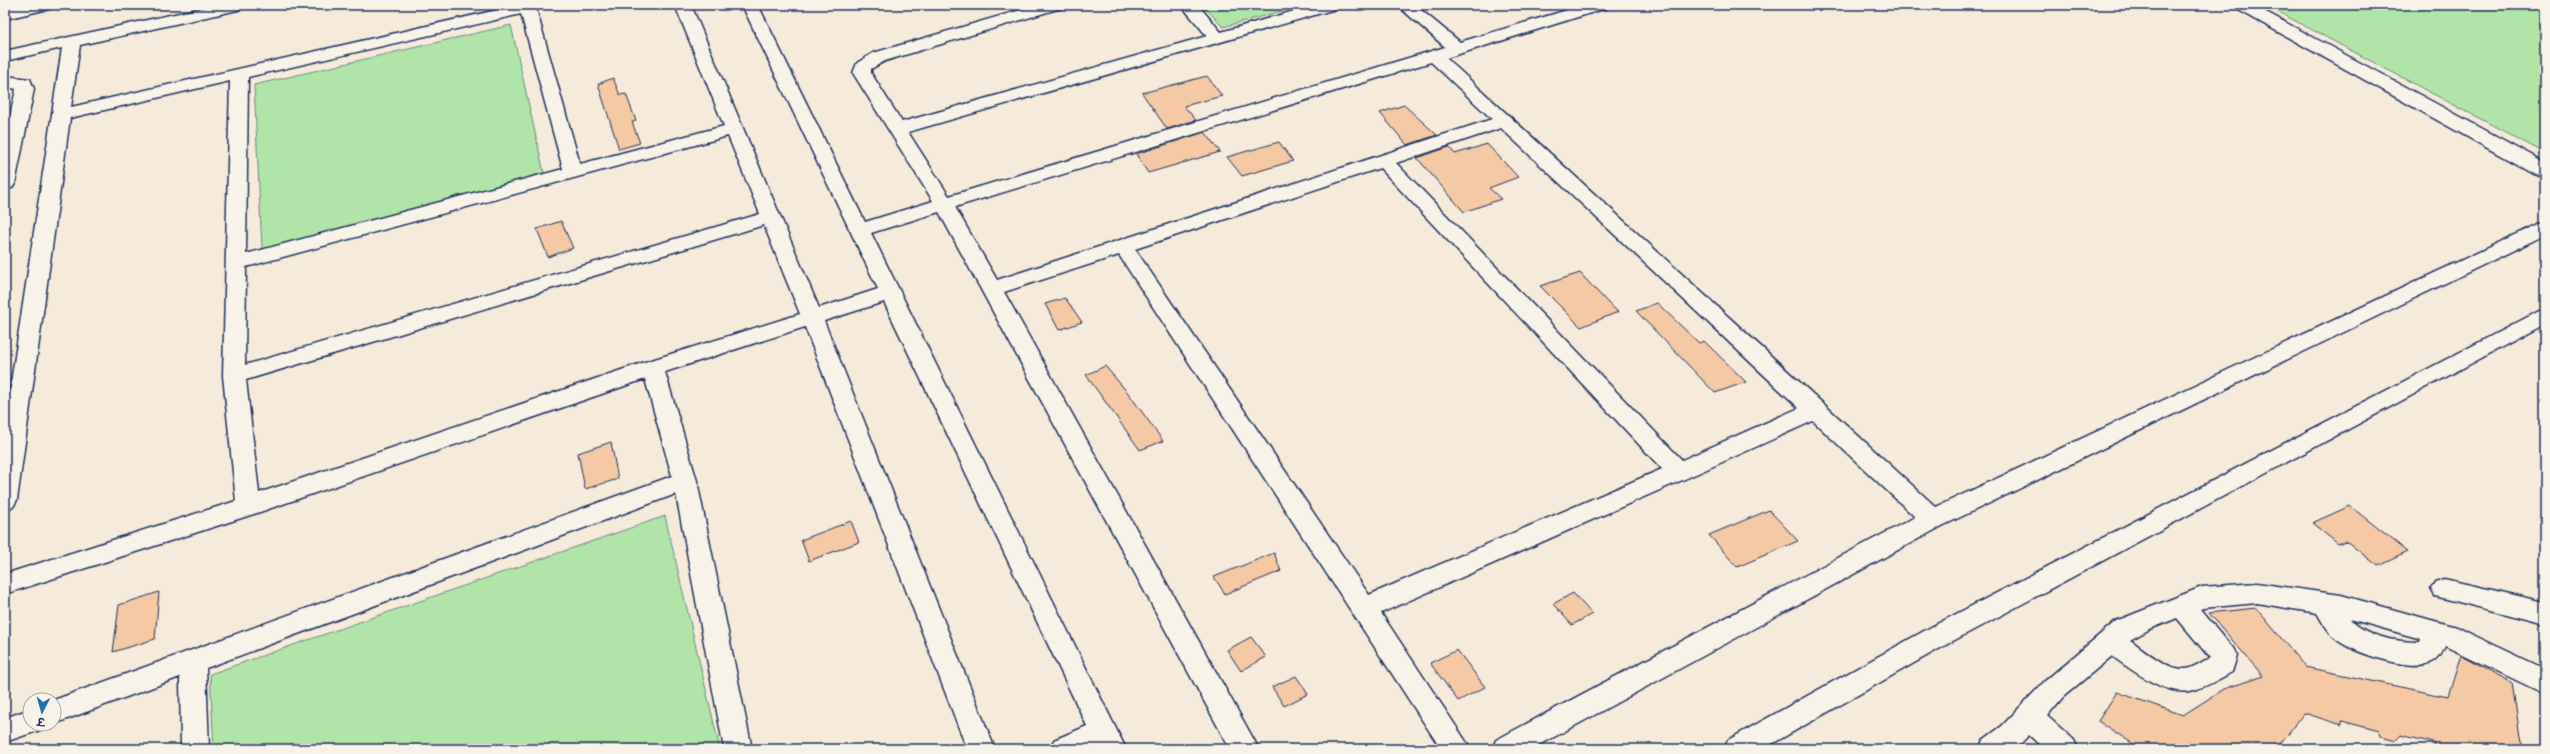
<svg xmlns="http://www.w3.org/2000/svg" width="2550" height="754" viewBox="0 0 2550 754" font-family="'Balsamiq Sans','Playpen Sans Deva',sans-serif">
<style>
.green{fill:#b0e5a7;stroke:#668a82}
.building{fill:#f4c9a3;stroke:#1b2f5e}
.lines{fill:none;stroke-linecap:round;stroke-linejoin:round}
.minor-casing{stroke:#1b2f5e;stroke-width:3}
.minor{fill:#f7f3e8;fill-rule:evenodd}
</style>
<rect width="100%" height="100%" fill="#f6ebda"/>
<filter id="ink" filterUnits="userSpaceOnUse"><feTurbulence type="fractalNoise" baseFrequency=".025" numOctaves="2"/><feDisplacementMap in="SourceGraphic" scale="8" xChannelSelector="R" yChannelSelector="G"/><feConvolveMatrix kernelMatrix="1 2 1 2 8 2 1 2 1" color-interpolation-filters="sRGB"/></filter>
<g filter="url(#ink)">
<!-- green -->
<g class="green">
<polygon points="1203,5 1304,5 1223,27"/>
<polygon points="2265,5 2545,5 2545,153 2541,151"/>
<polygon points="511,25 544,173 262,249 254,85"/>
<polygon points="665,516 720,749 214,749 210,674"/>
</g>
<!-- building -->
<g class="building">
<polygon points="1207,76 1222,96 1184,106 1196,120 1167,129 1142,93"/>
<polygon points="613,78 620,95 626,94 636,121 632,122 640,143 619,149 598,84"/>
<polygon points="1404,105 1437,135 1407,145 1380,113"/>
<polygon points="1205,132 1220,152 1148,173 1136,154"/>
<polygon points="1279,142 1293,161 1242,176 1227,157"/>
<polygon points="1487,144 1518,177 1489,188 1501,199 1464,212 1417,158 1449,147 1455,154"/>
<polygon points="561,221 573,248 548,257 537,229"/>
<polygon points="1580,273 1607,302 1618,312 1581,327 1540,286"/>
<polygon points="1065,298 1082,322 1059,330 1045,304"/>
<polygon points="1657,303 1699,343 1704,341 1746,382 1715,393 1636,311"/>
<polygon points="1105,366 1129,394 1163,441 1140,450 1086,375"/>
<polygon points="611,442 618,479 585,489 578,453"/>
<polygon points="2350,506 2408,552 2378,566 2346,541 2338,544 2312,523"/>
<polygon points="1769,510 1798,541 1737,567 1709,535"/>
<polygon points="851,521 859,542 809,561 801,540"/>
<polygon points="1274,553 1281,571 1225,594 1214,577"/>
<polygon points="159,592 155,639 113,652 119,605"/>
<polygon points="1573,593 1592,614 1572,625 1553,604"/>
<polygon points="2256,608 2305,667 2448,697 2461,655 2476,663 2512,683 2522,749 2436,749 2434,743 2401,735 2396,740 2381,736 2379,731 2342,721 2342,725 2304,713 2276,749 2141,749 2098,721 2117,692 2183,715 2224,689 2263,676 2209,613"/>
<polygon points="1251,637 1266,657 1241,671 1227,650"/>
<polygon points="1457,650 1485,687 1458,701 1430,663"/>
<polygon points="1296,676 1308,694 1284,706 1272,687"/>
</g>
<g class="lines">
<!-- minor casing -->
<g class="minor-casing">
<g id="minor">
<polygon points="24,5 55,5 53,8 5,19 5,9"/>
<path d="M216 5H246L238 10 80 45 71 107 519 5H535L580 164 724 126 675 5H691L819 308 878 289 742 5H758L865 222 933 201 853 73 857 63 873 53 1038 5H1063L1061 8 885 61 871 69V73L902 122 1207 36 1181 5H1198L1221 32 1315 5H1341L1339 8 908 132 949 196 1445 47 1397 5H1415L1460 42 1584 5H1609L1607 8 1446 58 1936 507 2545 221V235L1942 526 1532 749H1492L1496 740 1915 517 1813 421 1687 478 1381 613 1471 749H1441L1119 255 1004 292 1259 749H1230L939 212 871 233 1126 749H1050L1054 740 1087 726 884 302 824 321 995 749H967L805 327 665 372 697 481 752 749H724L676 494 206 668 209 749H181L180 677 54 724V700L672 476 645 379 257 513 5 594V574L236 501 223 376 230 81 70 118 17 500 13 507 5 509V422L62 48 5 61V51ZM521 14 563 169 246 254 248 77ZM1431 62 1492 119 997 280 955 207ZM1501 128 1799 408 1682 460 1396 163ZM728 136 760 214 245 365 246 267ZM1380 168 1662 469 1369 595 1135 249ZM764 225 800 314 645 362 259 493 246 380Z"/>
<polygon points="2233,5 2253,5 2533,156 2545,165 2545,180 2235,8"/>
<polygon points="5,76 30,79 34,89 15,184 12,188 5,190 5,140 16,89 5,86"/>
<polygon points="2545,308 2545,324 1951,642 1763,749 1724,749 1728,740 1933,626"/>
<polygon points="2444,579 2545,602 2545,624 2435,596 2431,589 2435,582"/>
<path d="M2257 583 2341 595 2456 627 2545 669V694L2445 646C2443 651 2440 658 2435 661 2415 673 2358 654 2340 642 2329 635 2323 623 2317 613L2257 603 2203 608 2200 609 2233 648 2237 656 2232 672C2219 679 2205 688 2190 691 2166 696 2130 669 2112 656L2063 697 2047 716 2074 740 2078 749H2044L2029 735 2015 749H1979L1983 740 2002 726 2045 681 2116 621 2202 587ZM2177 618 2210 658C2203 661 2196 666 2190 668 2170 674 2145 650 2130 640L2150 629ZM2350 619 2421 639 2420 642C2397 642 2366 637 2350 619Z"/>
<polygon points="30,709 30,724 42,724 40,730 5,742 5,718"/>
</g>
</g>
<!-- minor -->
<use href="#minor" class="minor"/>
</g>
</g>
<!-- margin -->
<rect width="2550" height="754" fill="none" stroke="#f7f3e8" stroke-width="20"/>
<rect x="10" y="10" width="2530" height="734" fill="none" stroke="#1b2f5e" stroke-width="1.5" filter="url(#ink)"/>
<!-- north arrow -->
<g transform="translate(42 712) rotate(186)"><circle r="19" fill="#f7f3e8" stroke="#9fa5b1"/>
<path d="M0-3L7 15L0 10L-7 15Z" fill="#1f6fb2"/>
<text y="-6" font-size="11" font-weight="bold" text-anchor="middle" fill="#1b2f5e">उ</text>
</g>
</svg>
